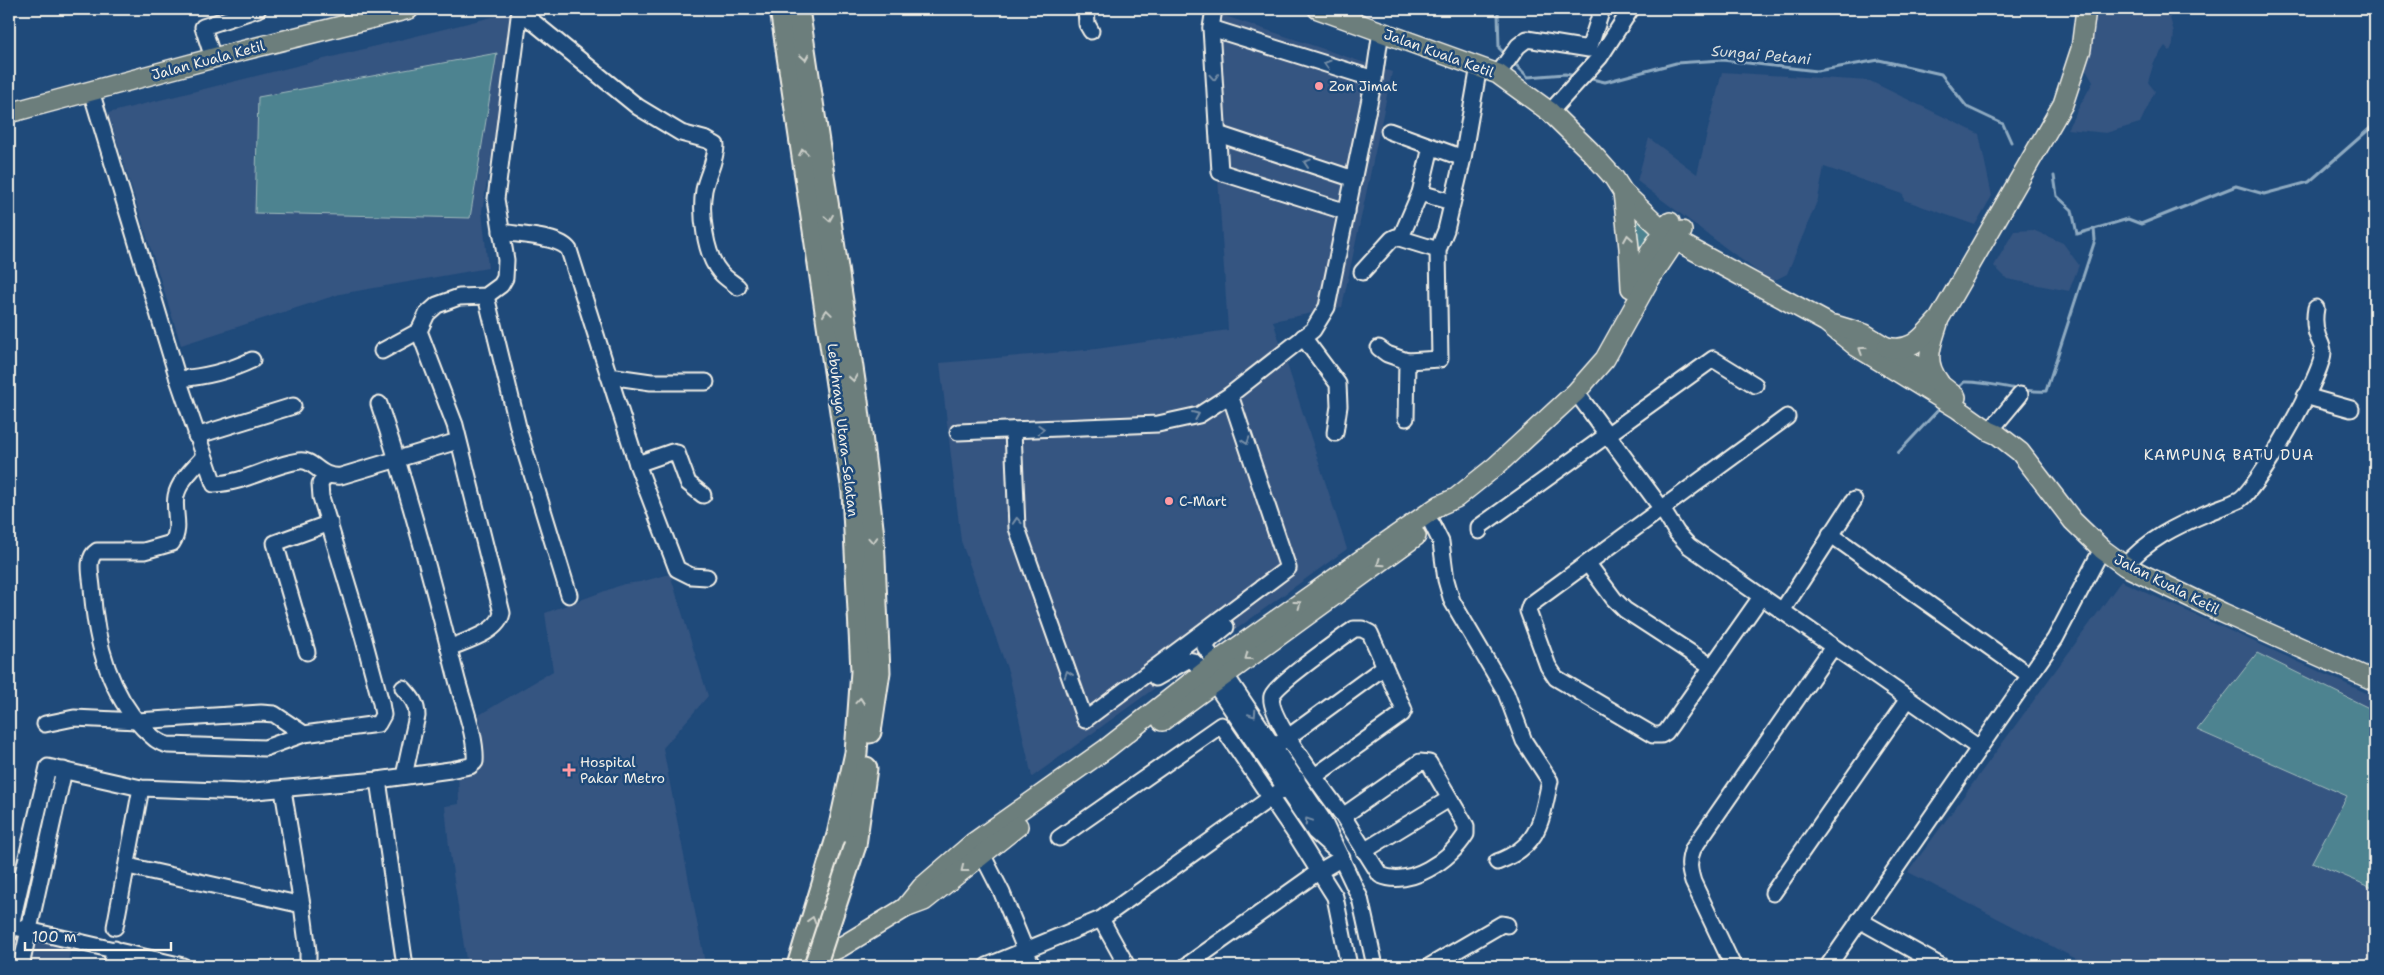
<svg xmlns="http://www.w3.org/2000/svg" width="2384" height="975" viewBox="0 0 2384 975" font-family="'Shantell Sans',sans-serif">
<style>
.built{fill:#345481}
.green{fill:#4e8390;stroke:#a1babc}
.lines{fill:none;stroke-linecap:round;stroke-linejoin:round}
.stream{stroke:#8eaac1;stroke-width:3}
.minor-casing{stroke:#f4f1e8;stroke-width:19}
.major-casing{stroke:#f4f1e8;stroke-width:22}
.highway-casing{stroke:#f4f1e8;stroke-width:25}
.minor{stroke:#1f4a7a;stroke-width:15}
.major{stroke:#6c7e7c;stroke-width:19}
.highway{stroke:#6c7e7c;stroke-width:21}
.highway-bridge-casing{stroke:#f4f1e8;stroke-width:25;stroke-linecap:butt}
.highway-bridge{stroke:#6c7e7c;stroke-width:21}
.oneway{stroke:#cbcec8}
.oneway2{stroke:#748da6}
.poi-dot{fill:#ff9aa2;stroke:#1f4a7a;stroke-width:2}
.labels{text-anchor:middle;stroke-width:5;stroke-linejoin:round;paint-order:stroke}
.street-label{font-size:14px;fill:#f4f1e8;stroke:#1f4a7a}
.poi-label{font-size:14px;fill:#f4f1e8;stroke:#1f4a7a;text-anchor:start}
.water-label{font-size:15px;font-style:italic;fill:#dadfde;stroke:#1f4a7a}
.neighbourhood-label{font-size:15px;letter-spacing:1px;fill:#f4f1e8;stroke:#1f4a7a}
</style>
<rect width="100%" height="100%" fill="#1f4a7a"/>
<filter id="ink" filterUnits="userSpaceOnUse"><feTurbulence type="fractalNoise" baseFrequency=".02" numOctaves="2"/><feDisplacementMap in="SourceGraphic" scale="10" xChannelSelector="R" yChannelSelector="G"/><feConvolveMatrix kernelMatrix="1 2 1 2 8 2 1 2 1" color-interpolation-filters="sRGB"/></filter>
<g filter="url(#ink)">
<!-- built -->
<g class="built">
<polygon points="2095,9 2173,9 2170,18 2174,32 2173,44 2170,51 2165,46 2154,62 2148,82 2155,91 2140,123 2106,133 2067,129 2093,82 2081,62 2095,32"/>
<polygon points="1207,10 1392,72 1342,307 1273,321 1347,549 1032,777 1009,674 961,541 940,363 1096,349 1228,330"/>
<polygon points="516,11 482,211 488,268 340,294 181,345 108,113"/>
<polygon points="1722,72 1870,81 1979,134 1992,196 1975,225 1904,200 1903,194 1824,167 1818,199 1787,274 1771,282 1637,181 1649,138 1697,174"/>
<polygon points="2033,230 2063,243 2079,265 2069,291 2007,279 1994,266 2014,231"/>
<polygon points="670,574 708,696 663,748 705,963 699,966 467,966 449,847 445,806 459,804 458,771 478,770 484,762 479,715 553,671 545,613 624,584 640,582"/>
<polygon points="2121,581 2375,697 2375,966 2090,966 1908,872"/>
<polygon points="15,919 74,933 67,966 9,966 9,942"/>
</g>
<!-- green -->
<g class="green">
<polygon points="497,53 470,218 255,213 258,97"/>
<polygon points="1628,206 1654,231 1640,254 1634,248"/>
<polygon points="2257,653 2375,711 2375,889 2312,862 2347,796 2197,730"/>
</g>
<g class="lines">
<!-- stream -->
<g class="stream">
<polyline points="1501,9 1498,13 1499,48 1505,54"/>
<polyline points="1512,61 1528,77 1565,74 1576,76"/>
<polyline points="1587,78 1605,82 1676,63 1722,60 1817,71 1879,60 1941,74 1967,107 2003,124 2011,142"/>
<polyline points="2054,176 2057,196 2072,210 2077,234 2128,219 2141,224 2236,186 2264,194 2309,182 2375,124"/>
<path d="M1956 390 1964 382C1992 381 2019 393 2046 391L2095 240 2094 229"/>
<polyline points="1898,453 1942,406"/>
</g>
<!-- minor casing -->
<g class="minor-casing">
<g id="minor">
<polyline points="1086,9 1087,24 1091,31"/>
<polyline points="1214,9 1211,28 1220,172 1347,212"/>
<path d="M521 12 638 107 681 133 707 140 716 145C716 161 707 175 704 190 700 213 705 255 720 272 725 278 732 282 738 287"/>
<polyline points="1211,28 1374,79"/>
<polyline points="213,58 203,27 258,9"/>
<polyline points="1498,74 1518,46 1527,39 1589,49 1602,9"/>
<path d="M91 91 178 379 214 484C246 483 270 465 299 461 315 459 318 478 341 476L458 441"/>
<polyline points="1550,112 1600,57 1631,9"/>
<polyline points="1389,131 1463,158"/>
<polyline points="1218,134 1354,179"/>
<polyline points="1420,193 1431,147"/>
<path d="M501 232C518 235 560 236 569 250L637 464 677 569 691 576 707 577"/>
<polyline points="1401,237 1420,193 1452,202"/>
<polyline points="1362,272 1392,239 1396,237 1438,250"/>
<polyline points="486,296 520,435 569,595"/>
<polyline points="1303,337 1338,384 1339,406 1335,433"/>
<polyline points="1379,348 1387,354 1407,361 1406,418"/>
<polyline points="382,351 419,331"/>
<polyline points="1407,361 1440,359 1438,250 1446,230 1463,158 1479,66"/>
<polyline points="609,376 651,382 706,382"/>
<path d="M178 379C205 377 227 372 252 360"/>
<polyline points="1576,392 1662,509 1677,533 1689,546 1979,748"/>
<polyline points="2305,396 2351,409"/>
<polyline points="1995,425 2020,395"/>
<polyline points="1013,430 1017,528 1085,720 1288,568 1230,395"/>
<polyline points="958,432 1158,424 1199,415 1230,395 1313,330 1327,307 1374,79 1381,31"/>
<polyline points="196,436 293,406"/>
<path d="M203 457C194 468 179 481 176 496 173 512 182 528 172 543L144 551H97C86 558 91 575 92 587 95 637 107 690 143 728 151 735 157 743 168 745L265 748 304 734 378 724 383 715 381 703 363 636 321 497 320 484 326 475"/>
<polyline points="637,464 672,452 677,453 688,483 703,495"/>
<path d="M1432 524 1441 542 1446 580 1452 601 1506 693 1524 741 1550 781C1541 821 1540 846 1497 862"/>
<polyline points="1479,531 1479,527 1713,359 1755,385"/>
<polyline points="1830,534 2029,675"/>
<polyline points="1588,564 1614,599 1625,610 1711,666"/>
<path d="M2125 566C2147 540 2176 526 2207 513 2218 508 2229 505 2239 500 2258 489 2323 374 2323 352 2323 347 2320 342 2318 337 2314 327 2314 319 2316 308"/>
<polyline points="1761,597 1666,732 1661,735 1653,735 1556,678 1548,666 1528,611 1530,605 1787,417"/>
<polyline points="1782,611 1854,500"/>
<path d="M449 648C465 641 498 633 502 613L455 425 419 331 427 314 437 305 459 297 486 296 501 285 505 278 506 260 496 199 520 9"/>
<polyline points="307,652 275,543 330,523"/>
<polyline points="1216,663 1205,647 1210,640 1226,627"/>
<polyline points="1225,674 1323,820 1360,898 1375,966"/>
<polyline points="1156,678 1188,660 1193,661 1204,672"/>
<polyline points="1214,683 1315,832 1333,848"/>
<path d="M403 688C411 697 417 703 417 716L404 776"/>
<polyline points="45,724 74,718 137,721 261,713 274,714 304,734"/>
<polyline points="1280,743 1384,667"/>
<path d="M1315 776 1402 714 1404 710 1370 633 1362 629H1354C1339 640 1276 684 1272 696 1266 716 1329 796 1343 816L1420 762 1429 763 1466 826V834C1450 860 1410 888 1380 875L1343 816"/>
<polyline points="378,780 405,966"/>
<polyline points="283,790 302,905 308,951 308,966"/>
<polyline points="1059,838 1221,725 1296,835 1335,897 1349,966"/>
<polyline points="1364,851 1449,799"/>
<polyline points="982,854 1002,893 1032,966"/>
<polyline points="128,866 302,905"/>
<polyline points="1773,893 1908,699"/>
<polyline points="1101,919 1127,966"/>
<polyline points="1859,920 1941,966"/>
<polyline points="115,927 141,788"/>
<polyline points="19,928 183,966"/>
<path d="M9 934 48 767 141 788 244 792 378 780 450 770 470 766 475 762C477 737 462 701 456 676 433 585 409 493 379 404"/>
<polyline points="21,966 64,770"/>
<polyline points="111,966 115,949"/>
<polyline points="987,966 1101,919 1297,779"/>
<polyline points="1186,966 1318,872 1342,858"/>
<polyline points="1430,966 1502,924 1507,925"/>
<path d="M1733 966 1693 882C1689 869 1688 861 1693 849L1833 647"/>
<polyline points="1828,966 2055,639 2102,549"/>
</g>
</g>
<!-- major casing -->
<g class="major-casing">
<g id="major">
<polyline points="1318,9 1498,74 1550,112 1590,151 1614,178 1623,192 1664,231 1686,246 1826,322 1857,347 1958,409 1989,431 1998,435 2020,452 2073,521 2102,549 2125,566 2223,613 2375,681"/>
<polyline points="9,113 221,56 409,9"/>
<polyline points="1623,192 1629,248 1631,288"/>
<polyline points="1636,285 1650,252 1670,222"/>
<path d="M1938 323C1931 346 1923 361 1939 382"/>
<polyline points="1835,325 1865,334 1917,366 1956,397"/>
<path d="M1887 347C1913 353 1923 336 1939 319L2063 104 2081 49 2086 9"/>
<polyline points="1162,721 1416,536"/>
<polyline points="905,908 922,887 973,843 1106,749 1222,658 1385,543 1440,505 1456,498 1496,466 1576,392 1605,359 1648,282 1682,231"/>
<polyline points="808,963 841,947 905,908 924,901 1018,826"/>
</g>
</g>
<!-- highway casing -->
<g class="highway-casing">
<g id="highway">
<polyline points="781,9 853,492 862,671 856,753 838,835 798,966"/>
<polyline points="798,9 857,401 873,536 879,672 870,732"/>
<polyline points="855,845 866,768"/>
</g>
</g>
<!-- minor -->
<use href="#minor" class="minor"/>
<!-- major -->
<use href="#major" class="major"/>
<!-- highway -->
<use href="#highway" class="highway"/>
<!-- highway-bridge casing -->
<g class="highway-bridge-casing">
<polyline id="highway-bridge" points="815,966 855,845"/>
</g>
<!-- highway-bridge -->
<use href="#highway-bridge" class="highway-bridge"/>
</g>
<!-- one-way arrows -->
<defs><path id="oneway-chevron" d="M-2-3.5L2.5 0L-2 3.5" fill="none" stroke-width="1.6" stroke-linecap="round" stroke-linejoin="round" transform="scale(1.25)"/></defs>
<g class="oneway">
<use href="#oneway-chevron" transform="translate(805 57) rotate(81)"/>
<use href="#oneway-chevron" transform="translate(803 152) rotate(-99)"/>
<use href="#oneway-chevron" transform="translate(829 218) rotate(81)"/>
<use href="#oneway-chevron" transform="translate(1628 238) rotate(-99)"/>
<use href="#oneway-chevron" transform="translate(827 313) rotate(-98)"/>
<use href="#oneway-chevron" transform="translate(1862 350) rotate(-147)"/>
<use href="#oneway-chevron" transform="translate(853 378) rotate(81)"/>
<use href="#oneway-chevron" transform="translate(873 540) rotate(86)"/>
<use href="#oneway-chevron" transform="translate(1380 563) rotate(145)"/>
<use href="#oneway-chevron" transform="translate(1298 604) rotate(-36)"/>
<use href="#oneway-chevron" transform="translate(1248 657) rotate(144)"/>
<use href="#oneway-chevron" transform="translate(860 701) rotate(-85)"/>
<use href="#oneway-chevron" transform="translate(964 869) rotate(142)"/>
<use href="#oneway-chevron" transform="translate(812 920) rotate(-73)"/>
</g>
<g class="oneway2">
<use href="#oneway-chevron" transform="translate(1327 64) rotate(-163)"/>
<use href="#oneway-chevron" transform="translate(1214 77) rotate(86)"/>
<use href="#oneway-chevron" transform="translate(1307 163) rotate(-162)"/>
<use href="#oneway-chevron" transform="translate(1196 415) rotate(-23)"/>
<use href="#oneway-chevron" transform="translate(1041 429) rotate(-2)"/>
<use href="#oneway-chevron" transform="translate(1246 441) rotate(71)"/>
<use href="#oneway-chevron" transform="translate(1017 521) rotate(-94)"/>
<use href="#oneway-chevron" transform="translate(1068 674) rotate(-109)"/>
<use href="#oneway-chevron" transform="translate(1253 714) rotate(57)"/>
<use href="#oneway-chevron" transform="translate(1308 821) rotate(-124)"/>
</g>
</g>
<!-- markers -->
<g class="poi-dot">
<circle cx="1319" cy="86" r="5"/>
<circle cx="1169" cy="501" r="5"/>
<path d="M566.5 762.5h5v5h5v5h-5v5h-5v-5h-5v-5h5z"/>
</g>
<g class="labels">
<!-- street labels -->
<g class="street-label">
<text transform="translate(1439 53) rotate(20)" y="5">Jalan Kuala Ketil</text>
<text transform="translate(208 60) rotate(-15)" y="5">Jalan Kuala Ketil</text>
<text transform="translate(843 430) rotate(83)" y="5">Lebuhraya Utara–Selatan</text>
<text transform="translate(2167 584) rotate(27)" y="5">Jalan Kuala Ketil</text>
</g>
<!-- poi labels -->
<g class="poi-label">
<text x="1329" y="91">Zon Jimat</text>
<text x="1179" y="506">C-Mart</text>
<text x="580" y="767">Hospital<tspan x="580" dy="16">Pakar Metro</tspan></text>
</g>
<!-- water labels -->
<g class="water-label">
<text transform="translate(1761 55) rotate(5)" y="5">Sungai Petani</text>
</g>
<!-- neighbourhood labels -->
<g class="neighbourhood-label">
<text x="2229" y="460">KAMPUNG BATU DUA</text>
</g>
</g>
<!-- margin -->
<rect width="2384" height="975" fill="none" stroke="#1f4a7a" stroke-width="30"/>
<rect x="15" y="15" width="2354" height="945" fill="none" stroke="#f4f1e8" stroke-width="2" filter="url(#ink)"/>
<!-- scale -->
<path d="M25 942v8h146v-8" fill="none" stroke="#f4f1e8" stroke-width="2.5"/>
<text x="32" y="942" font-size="15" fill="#f4f1e8" stroke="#1f4a7a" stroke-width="4" paint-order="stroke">100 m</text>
</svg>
